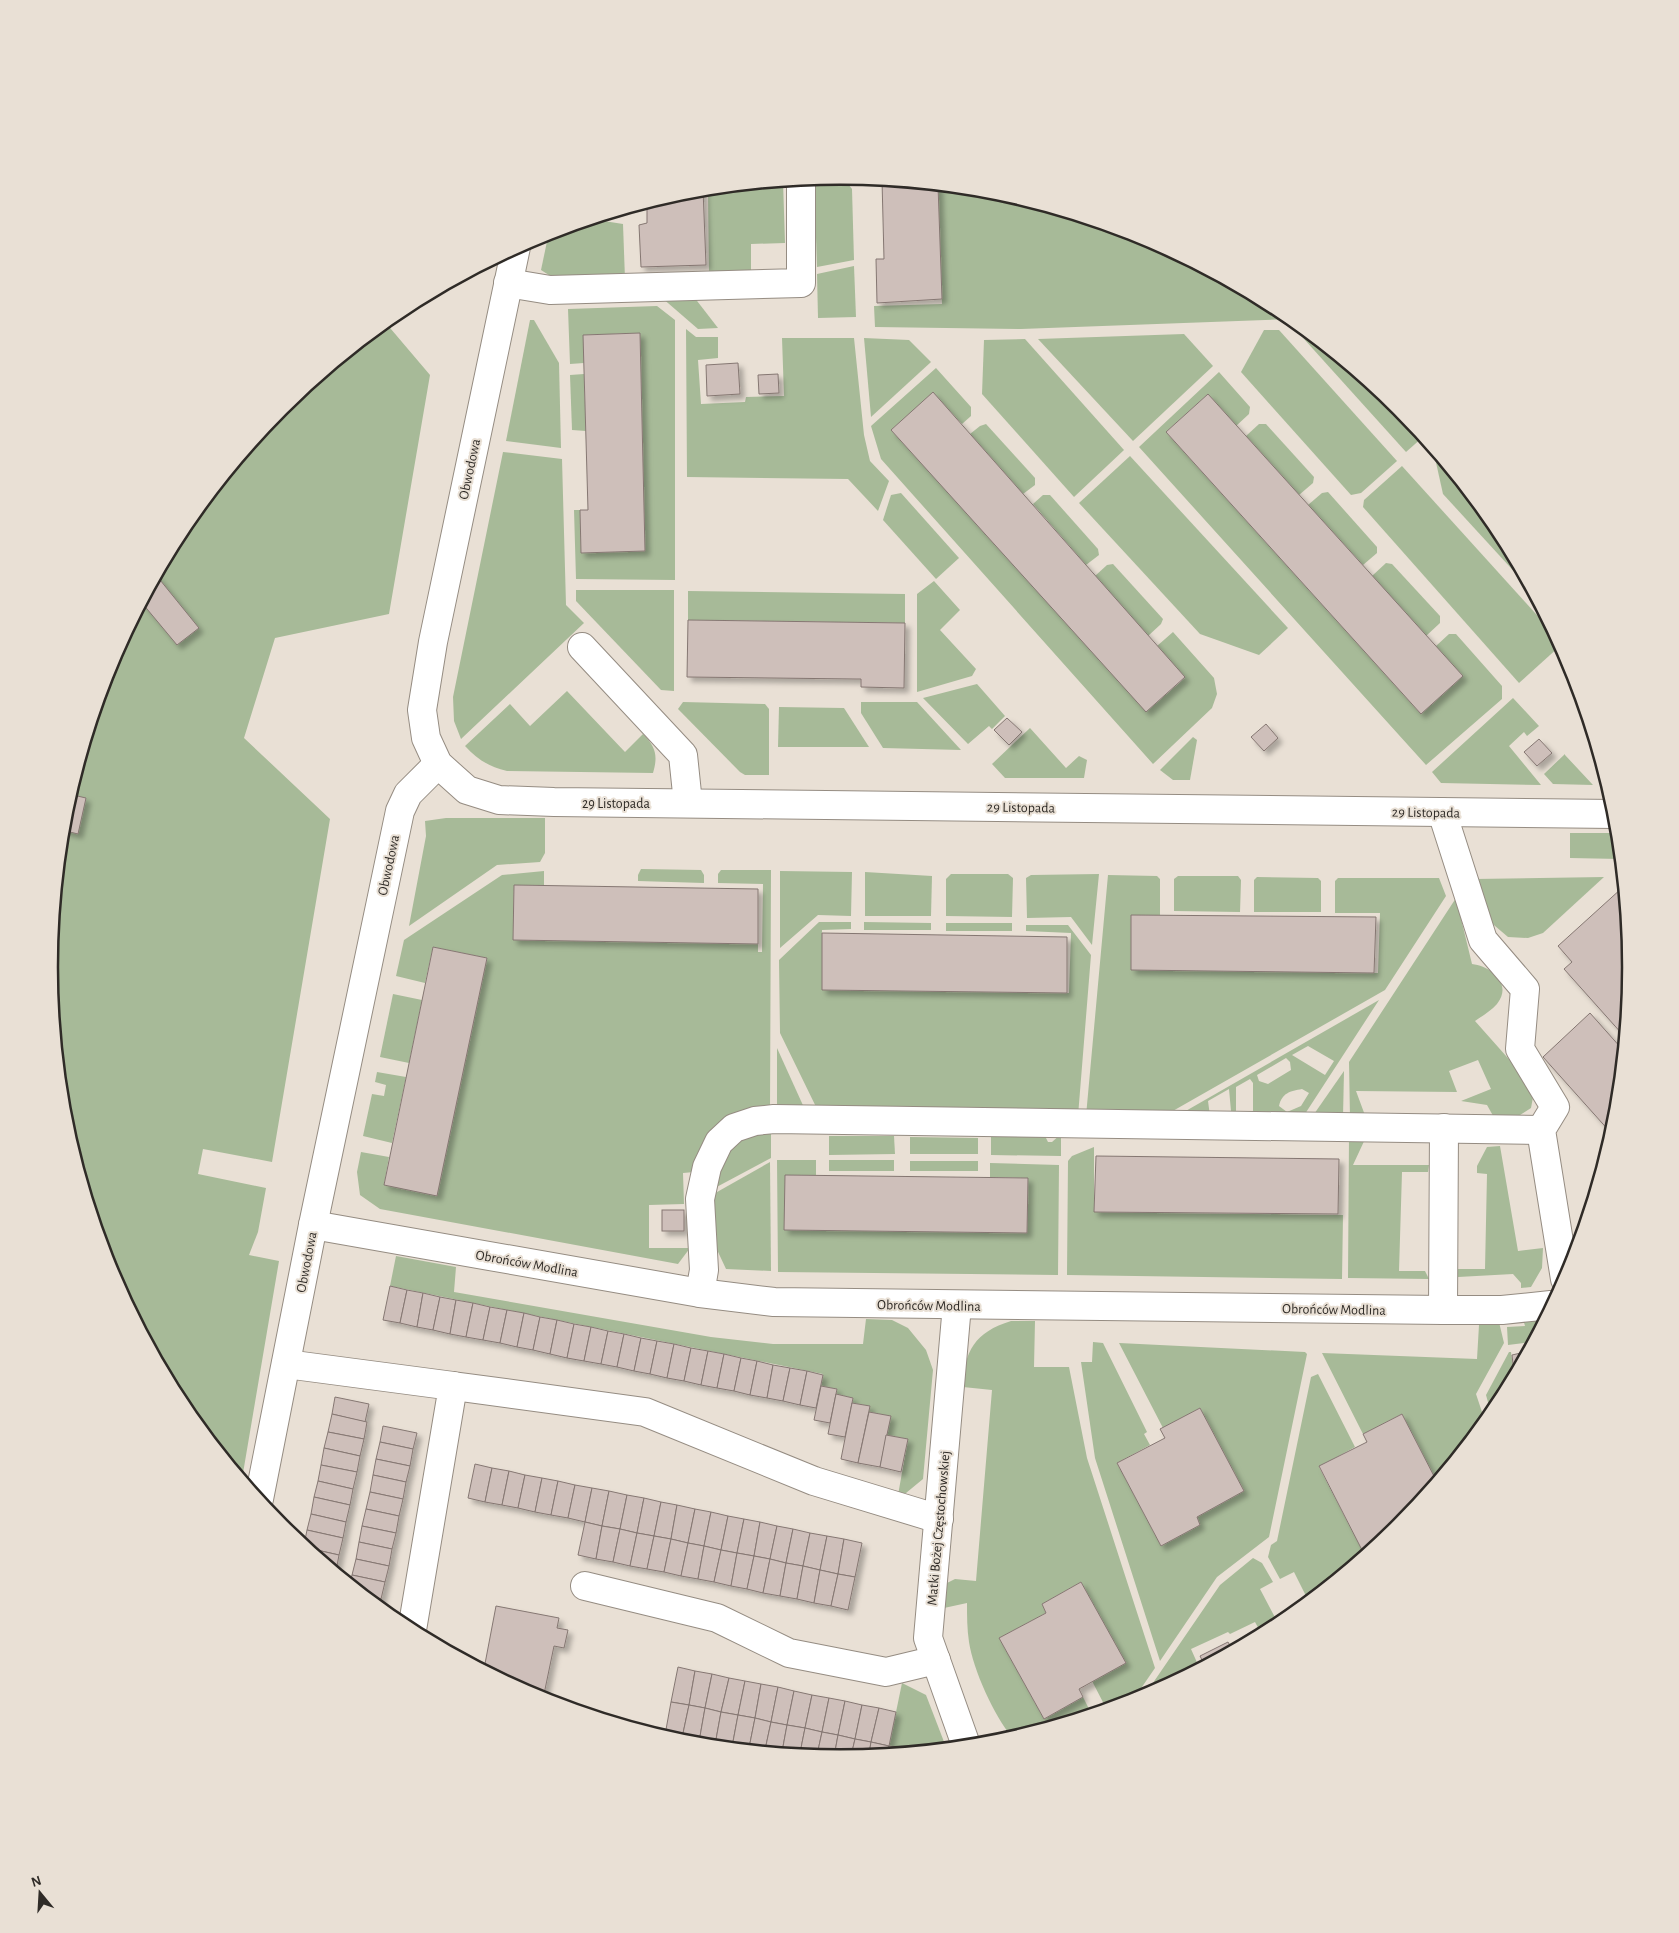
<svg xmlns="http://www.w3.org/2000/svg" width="1679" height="1933" viewBox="0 0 1679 1933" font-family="'Alegreya Sans',sans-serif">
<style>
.green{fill:#a7ba98;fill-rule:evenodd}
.building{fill:#cebfba;stroke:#857772;filter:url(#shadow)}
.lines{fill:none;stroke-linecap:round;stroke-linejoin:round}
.minor-casing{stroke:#958c82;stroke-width:30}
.minor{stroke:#fff;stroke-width:28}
.labels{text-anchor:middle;stroke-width:4;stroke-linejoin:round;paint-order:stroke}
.street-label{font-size:14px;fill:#2f2b27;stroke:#e9e0d5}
.rim{fill:none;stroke:#2f2b27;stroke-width:2.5}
</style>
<defs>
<filter id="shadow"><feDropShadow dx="4.5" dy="4.5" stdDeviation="2.5" flood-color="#0004"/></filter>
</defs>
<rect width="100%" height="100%" fill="#e9e0d5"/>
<!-- green -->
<g class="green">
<polygon points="842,176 852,189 854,260 817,267 814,178"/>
<polygon points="783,181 785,243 751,244 751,270 746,275 709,276 708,189"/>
<polygon points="938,185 994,191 1142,236 1279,309 1291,319 1021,329 875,327 874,306 942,304"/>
<polygon points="591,219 623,224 625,279 552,277 541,270 549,232"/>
<polygon points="854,266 856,317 818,318 817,274"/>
<polygon points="661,297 694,297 718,328 698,329"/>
<polygon points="657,306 675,320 675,580 576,579 574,510 580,510 581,553 645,551 640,333 584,335 584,363 570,364 568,309"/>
<polygon points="530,320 534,320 559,363 561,448 506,441"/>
<polygon points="385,322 430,375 389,614 275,638 244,738 330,819 272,1162 203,1149 198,1174 266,1188 258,1232 249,1255 279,1261 242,1479 182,1406 109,1269 64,1120 49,967 64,812 109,664 182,527 281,407"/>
<polygon points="686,329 696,337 718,337 718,358 698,360 701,404 745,402 746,397 784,396 782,338 854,338 864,435 870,461 889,481 878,511 848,479 687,477"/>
<polygon points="1295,329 1303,329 1399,408 1423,437 1406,452"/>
<polygon points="1264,330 1279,330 1397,461 1361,493 1351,495 1241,372"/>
<polygon points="1184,334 1213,366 1133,441 1038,339"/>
<polygon points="864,338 909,340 931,362 871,417"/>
<polygon points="1025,339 1124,450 1074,497 982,394 984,340"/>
<polygon points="936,368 971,407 971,416 962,424 933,393 891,430 1147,711 1185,678 1157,646 1173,632 1214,678 1217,694 1212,708 1153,764 881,459 871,426"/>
<polygon points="1219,372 1250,407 1249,414 1236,426 1208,394 1166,432 1421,714 1436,646 1449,634 1456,634 1502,686 1502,699 1426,765 1139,447"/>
<polygon points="584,374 586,431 572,430 570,375"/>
<polygon points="986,424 1035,478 1035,485 1023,494 970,434 980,426"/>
<polygon points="1259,424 1266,424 1314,477 1313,483 1299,495 1246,436"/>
<polygon points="1433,449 1497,527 1531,590 1443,494"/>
<polygon points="503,452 562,459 566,605 584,623 461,739 454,721 453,697"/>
<polygon points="1130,456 1288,628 1259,655 1200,634 1079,503"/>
<polygon points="1402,466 1554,634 1560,646 1519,683 1363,507 1364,500"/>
<polygon points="1328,492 1377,547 1377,553 1363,565 1308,505 1322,493"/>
<polygon points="901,493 959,558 936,579 883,520 891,495"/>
<polygon points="1043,495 1050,495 1098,549 1099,555 1086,565 1033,504"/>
<polygon points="1386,563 1392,564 1440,616 1440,623 1426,636 1372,576"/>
<polygon points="1113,564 1163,619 1161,624 1148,636 1095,576 1107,565"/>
<polygon points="934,581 960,610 940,630 976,669 972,676 917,692 917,594"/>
<polygon points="576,590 674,590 674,691 661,690 576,601"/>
<polygon points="688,591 905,594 905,623 688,620"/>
<polygon points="977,684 1005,716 992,729 989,726 968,744 923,698"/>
<path d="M567 691 625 752 643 734C656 747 658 756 653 773L507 771C489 767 477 759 465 746L510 704 530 726Z"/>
<polygon points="1513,698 1539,726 1527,736 1524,732 1509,746 1541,785 1441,783 1432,772"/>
<polygon points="683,702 765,704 769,709 769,775 745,775 740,772 678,709"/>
<polygon points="861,702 917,702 961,750 883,748 861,713"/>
<polygon points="779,707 844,708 869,747 778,747"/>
<polygon points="1030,728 1066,768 1079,756 1087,760 1084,778 1005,778 992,764"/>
<polygon points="1193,737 1197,740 1190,780 1173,780 1160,770"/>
<polygon points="1565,754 1565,755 1593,785 1553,784 1544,774"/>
<polygon points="446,818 545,818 545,853 540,862 497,865 409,926 426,836 425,821"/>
<polygon points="1570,833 1617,833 1620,859 1570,858"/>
<polygon points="641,869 701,870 704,875 704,883 638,881 638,875"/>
<polygon points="721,870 771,870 770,1110 738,1112 721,1124 694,1172 683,1173 684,1204 649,1205 649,1248 690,1248 678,1264 380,1209 360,1195 357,1172 361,1152 389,1157 384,1185 437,1195 487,958 433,947 425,983 396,976 404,940 502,875 544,871 544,885 514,885 513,940 758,944 758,952 762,952 763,884 718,883 718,874"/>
<polygon points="780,871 852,872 851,916 818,915 780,948"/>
<polygon points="865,872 932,876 931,916 865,916"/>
<polygon points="951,874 1008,874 1013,878 1012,917 946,916 946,879"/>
<polygon points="1099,874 1092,945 1071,917 1027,918 1026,878 1031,875"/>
<polygon points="1108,875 1157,876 1160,879 1160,915 1132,915 1131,970 1378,973 1380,913 1335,913 1335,881 1338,878 1439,878 1446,896 1385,990 1164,1116 1086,1116"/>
<polygon points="1178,876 1238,876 1241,880 1240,912 1174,911 1174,879"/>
<polygon points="1257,877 1318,878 1321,881 1321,912 1254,912 1254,880"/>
<polygon points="1604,877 1543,933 1528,938 1508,937 1488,920 1474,879"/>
<path d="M1456 898 1472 964C1491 966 1513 984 1497 1004 1491 1011 1482 1016 1475 1021L1531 1084 1534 1092 1531 1108 1520 1115 1496 1121 1487 1105 1461 1101 1491 1089 1478 1060 1449 1071 1457 1092 1356 1091 1366 1118H1350L1349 1062Z"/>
<polygon points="819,922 851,922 851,929 822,930 822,990 1069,993 1071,933 1026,931 1026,925 1068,925 1091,955 1078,1116 819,1113 780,1033 779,960"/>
<polygon points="864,922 931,923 931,930 864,930"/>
<rect x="946" y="923" width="66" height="8"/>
<polygon points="393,994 422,1000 409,1063 380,1057"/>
<path d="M1379 1000 1303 1117 1222 1116V1111H1231L1229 1089 1208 1101 1210 1116H1177ZM1308 1046 1334 1061 1325 1075 1292 1055ZM1286 1058 1290 1062 1291 1070 1268 1084 1259 1081 1257 1075ZM1250 1079 1253 1083V1111H1236V1087ZM1302 1089 1309 1093 1301 1106 1287 1112 1279 1106C1282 1093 1290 1091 1302 1089Z"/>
<polygon points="777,1048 806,1112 777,1111"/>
<polygon points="1344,1071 1343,1117 1312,1117"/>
<polygon points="377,1072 406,1077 392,1143 363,1136 372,1094 384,1096 386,1085 375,1082"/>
<polygon points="771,1130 771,1158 711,1190 713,1179 738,1136"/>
<polygon points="991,1132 1044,1134 1048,1142 1052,1142 1061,1134 1061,1156 991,1155"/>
<polygon points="829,1136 894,1136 895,1154 829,1155"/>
<polygon points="910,1137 978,1138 978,1154 910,1154"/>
<polygon points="1349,1137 1366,1137 1353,1165 1429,1165 1428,1172 1402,1172 1399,1271 1425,1271 1429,1279 1348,1278"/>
<polygon points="1500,1146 1518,1251 1543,1248 1542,1268 1531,1287 1521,1288 1521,1283 1513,1274 1458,1277 1456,1269 1485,1269 1487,1174 1477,1173 1477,1166 1487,1147"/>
<polygon points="1094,1147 1094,1212 1343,1215 1342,1279 1067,1275 1068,1161 1072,1156"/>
<polygon points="777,1160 816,1160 816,1175 785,1175 785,1230 1027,1233 1028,1178 990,1177 990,1163 1059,1165 1058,1275 778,1272"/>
<rect x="829" y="1160" width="65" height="11"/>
<rect x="910" y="1161" width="68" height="10"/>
<polygon points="770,1162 771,1271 726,1269 712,1239 710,1196"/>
<polygon points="396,1256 456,1267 454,1292 711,1337 773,1344 863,1344 866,1319 892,1320 908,1328 926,1350 933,1370 923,1479 906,1493 898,1495 908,1439 886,1435 890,1416 869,1412 869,1406 852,1403 853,1398 836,1394 837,1389 821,1386 823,1374 390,1286"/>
<polygon points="1544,1318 1531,1342 1508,1345 1507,1327 1525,1326 1523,1319"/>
<path d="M1011 1321H1035L1034 1367H1069L1087 1458 1155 1668 1133 1700 1106 1708 1092 1681 1125 1663 1081 1582 1042 1604 1046 1613 999 1638 1044 1719 1083 1697 1091 1713 1012 1737C994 1716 973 1669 969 1642 967 1629 967 1616 967 1603L944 1608 947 1583 955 1579 976 1581 992 1390 963 1387C964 1351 975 1332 1011 1321Z"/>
<polygon points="1499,1322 1504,1343 1476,1394 1485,1421 1436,1480 1402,1414 1363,1434 1322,1353 1477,1359 1479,1325"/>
<polygon points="1093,1342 1103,1343 1147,1432 1144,1434 1150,1445 1117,1463 1161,1546 1200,1525 1197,1517 1244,1491 1200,1408 1163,1428 1119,1343 1305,1352 1307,1354 1269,1537 1217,1577 1160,1661 1095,1458 1081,1362 1092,1362"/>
<polygon points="1509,1352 1511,1352 1514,1373 1491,1413 1486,1395"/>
<polygon points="1318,1374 1355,1447 1319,1467 1362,1550 1381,1540 1308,1600 1294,1572 1280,1579 1268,1557 1271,1545 1277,1541 1311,1377"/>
<polygon points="1253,1558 1262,1563 1273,1582 1260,1589 1278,1623 1281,1622 1261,1633 1255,1622 1230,1634 1228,1632 1191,1649 1199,1667 1144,1696 1220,1585"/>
<polygon points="902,1683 926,1695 946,1747 907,1751 889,1746"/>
</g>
<!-- building -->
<g class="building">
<polygon points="882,180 938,185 942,299 877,303 876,259 884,259"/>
<polygon points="703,189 706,265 641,267 639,225 647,223 647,203 686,191"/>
<polygon points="640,333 645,551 581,553 580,510 588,510 583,335"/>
<polygon points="738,363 740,394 707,396 706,365"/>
<polygon points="778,374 779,393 759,394 758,375"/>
<polygon points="933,392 1185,677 1146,712 891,430"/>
<polygon points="1208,394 1463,676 1421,714 1166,432"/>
<polygon points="156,575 199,628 177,645 142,603"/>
<polygon points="688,620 905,623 904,688 861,687 861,679 856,679 687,677"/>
<polygon points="1007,718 1022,732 1009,745 994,730"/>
<polygon points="1266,724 1278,738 1264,751 1251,737"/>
<polygon points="1539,739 1552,753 1537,766 1524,752"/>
<polygon points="69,794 86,798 78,834 62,830 64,812"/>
<polygon points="514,885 758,889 758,944 513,940"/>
<polygon points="1622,888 1630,967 1623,1035 1564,969 1572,962 1558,946"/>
<polygon points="1131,915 1376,917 1374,973 1131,970"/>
<polygon points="822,933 1067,937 1067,993 822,990"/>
<polygon points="433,947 487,958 437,1196 384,1185"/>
<polygon points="1590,1013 1622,1049 1615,1121 1611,1133 1543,1057"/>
<polygon points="1096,1156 1339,1159 1338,1214 1094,1212"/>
<polygon points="785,1175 1028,1178 1027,1233 784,1230"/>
<rect x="662" y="1210" width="22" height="21"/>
<polygon points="390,1286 407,1290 400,1323 383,1320"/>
<polygon points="407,1290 423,1293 417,1327 400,1323"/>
<polygon points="423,1293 440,1297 433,1330 417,1327"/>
<polygon points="440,1297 456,1300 450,1334 433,1330"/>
<polygon points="456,1300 473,1303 466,1337 450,1334"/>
<polygon points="473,1303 490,1307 483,1340 466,1337"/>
<polygon points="490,1307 507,1310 500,1343 483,1340"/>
<polygon points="507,1310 524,1313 517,1347 500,1343"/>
<polygon points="524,1313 540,1317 533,1350 517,1347"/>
<polygon points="540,1317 557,1320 550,1354 533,1350"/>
<polygon points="557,1320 574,1324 567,1358 550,1354"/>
<polygon points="574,1324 591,1327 584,1361 567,1358"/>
<polygon points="591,1327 608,1331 601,1364 584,1361"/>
<polygon points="608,1331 624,1334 617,1367 601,1364"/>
<polygon points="624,1334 641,1338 634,1371 617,1367"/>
<polygon points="641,1338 657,1341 650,1374 634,1371"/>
<polygon points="657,1341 674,1344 667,1378 650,1374"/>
<polygon points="674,1344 691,1348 684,1381 667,1378"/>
<polygon points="691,1348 708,1351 701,1385 684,1381"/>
<polygon points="708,1351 724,1354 717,1388 701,1385"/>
<polygon points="1525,1352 1514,1373 1512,1355"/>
<polygon points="724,1354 741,1358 734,1391 717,1388"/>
<polygon points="741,1358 757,1361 750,1395 734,1391"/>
<polygon points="757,1361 773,1365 767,1398 750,1395"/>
<polygon points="773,1365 790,1368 783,1401 767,1398"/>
<polygon points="790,1368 807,1371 800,1405 783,1401"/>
<polygon points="807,1371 823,1375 816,1408 800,1405"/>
<polygon points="821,1386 837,1389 830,1423 814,1420"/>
<polygon points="836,1394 853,1398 845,1437 828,1434"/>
<polygon points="335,1397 369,1404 365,1422 332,1414"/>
<polygon points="852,1403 870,1406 858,1463 841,1459"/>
<polygon points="1200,1408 1244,1491 1197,1517 1200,1525 1161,1546 1117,1463 1165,1438 1160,1429"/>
<polygon points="869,1412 891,1416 880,1467 858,1463"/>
<polygon points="332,1414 367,1422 364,1439 328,1432"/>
<polygon points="1402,1414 1436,1480 1406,1516 1398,1521 1398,1526 1381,1540 1362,1550 1319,1466 1367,1442 1363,1434"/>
<polygon points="383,1426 417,1433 413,1449 380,1442"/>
<polygon points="328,1432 364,1439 360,1456 324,1448"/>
<polygon points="886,1435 908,1439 901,1472 880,1467"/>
<polygon points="380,1442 413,1449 410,1466 376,1459"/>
<polygon points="324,1448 360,1456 357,1472 321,1465"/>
<polygon points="376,1459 410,1466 406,1482 373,1475"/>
<polygon points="475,1464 492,1468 485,1502 468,1498"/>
<polygon points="321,1465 357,1472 353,1489 318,1481"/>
<polygon points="492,1468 509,1471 502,1505 485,1502"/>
<polygon points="509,1471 525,1475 518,1508 502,1505"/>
<polygon points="373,1475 406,1482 403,1499 370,1492"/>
<polygon points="525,1475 542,1478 535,1512 518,1508"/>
<polygon points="542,1478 558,1481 551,1515 535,1512"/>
<polygon points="318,1481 353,1489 350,1505 314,1497"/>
<polygon points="558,1481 575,1485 568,1518 551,1515"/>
<polygon points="575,1485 592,1488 585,1522 568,1518"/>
<polygon points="592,1488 609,1491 602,1526 585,1522"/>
<polygon points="609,1491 627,1495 620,1529 602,1526"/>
<polygon points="370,1492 403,1499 399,1516 366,1509"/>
<polygon points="627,1495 644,1498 637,1533 620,1529"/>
<polygon points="314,1497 350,1505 346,1522 311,1514"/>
<polygon points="644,1498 661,1502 654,1536 637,1533"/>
<polygon points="661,1502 677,1505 671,1539 654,1536"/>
<polygon points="677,1505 695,1509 688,1543 671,1539"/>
<polygon points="366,1509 399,1516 396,1533 362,1526"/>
<polygon points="695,1509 711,1512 704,1546 688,1543"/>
<polygon points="711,1512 728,1516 721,1550 704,1546"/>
<polygon points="311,1514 346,1522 343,1538 307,1530"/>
<polygon points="728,1516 744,1519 737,1553 721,1550"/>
<polygon points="744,1519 760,1522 754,1556 737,1553"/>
<polygon points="585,1522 602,1526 596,1559 578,1555"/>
<polygon points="760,1522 777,1526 770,1559 754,1556"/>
<polygon points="362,1526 396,1533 392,1549 359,1542"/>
<polygon points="602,1526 620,1529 613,1562 596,1559"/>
<polygon points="777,1526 793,1529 786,1563 770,1559"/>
<polygon points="620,1529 637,1533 630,1566 613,1562"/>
<polygon points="793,1529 810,1533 803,1566 786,1563"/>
<polygon points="307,1530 343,1538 339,1555 308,1548 304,1545"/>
<polygon points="637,1533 654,1536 647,1569 630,1566"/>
<polygon points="810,1533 827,1536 820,1570 803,1566"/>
<polygon points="654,1536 671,1539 664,1572 647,1569"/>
<polygon points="827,1536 844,1539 838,1574 820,1570"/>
<polygon points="671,1539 688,1543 681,1576 664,1572"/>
<polygon points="844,1539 862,1543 855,1577 838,1574"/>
<polygon points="359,1542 392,1549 389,1566 356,1559"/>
<polygon points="688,1543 704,1546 698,1579 681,1576"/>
<polygon points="704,1546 721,1550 714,1582 698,1579"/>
<polygon points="308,1548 339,1555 336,1571"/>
<polygon points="721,1550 737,1553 731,1586 714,1582"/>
<polygon points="737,1553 754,1556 747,1589 731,1586"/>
<polygon points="754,1556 770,1559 763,1593 747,1589"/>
<polygon points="356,1559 389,1566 385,1582 352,1575"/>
<polygon points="770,1559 786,1563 780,1596 763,1593"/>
<polygon points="786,1563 803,1566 797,1599 780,1596"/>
<polygon points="803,1566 820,1570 814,1603 797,1599"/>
<polygon points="820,1570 838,1574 831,1606 814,1603"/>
<polygon points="838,1574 855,1577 848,1610 831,1606"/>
<polygon points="352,1575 385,1582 381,1599 365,1595 350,1583"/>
<polygon points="1081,1582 1126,1663 1079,1689 1083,1697 1044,1719 999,1638 1046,1613 1042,1604"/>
<polygon points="365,1595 381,1599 380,1607"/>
<polygon points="496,1606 559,1618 557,1628 568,1630 564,1648 554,1646 543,1699 484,1669"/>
<polygon points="1228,1642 1232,1649 1204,1664 1200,1656"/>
<polygon points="678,1667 695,1671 689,1705 671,1702"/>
<polygon points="695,1671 712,1674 705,1708 689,1705"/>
<polygon points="712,1674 729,1678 721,1712 705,1708"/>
<polygon points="729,1678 745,1681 738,1715 721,1712"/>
<polygon points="745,1681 761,1684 755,1718 738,1715"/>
<polygon points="761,1684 778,1687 771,1722 755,1718"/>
<polygon points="778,1687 794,1691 787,1725 771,1722"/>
<polygon points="794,1691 812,1695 805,1728 787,1725"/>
<polygon points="812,1695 829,1698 822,1732 805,1728"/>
<polygon points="829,1698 845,1701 838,1735 822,1732"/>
<polygon points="845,1701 862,1705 855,1739 838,1735"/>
<polygon points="671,1702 689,1705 682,1738 665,1735"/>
<polygon points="689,1705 705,1708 699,1742 682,1738"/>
<polygon points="862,1705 879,1708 871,1742 855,1739"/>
<polygon points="705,1708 721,1712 715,1745 699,1742"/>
<polygon points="879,1708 896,1712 889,1746 871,1742"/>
<polygon points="721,1712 738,1715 732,1747 715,1745"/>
<polygon points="738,1715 755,1718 749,1748 732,1747"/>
<polygon points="755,1718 771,1722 765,1750 749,1748"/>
<polygon points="771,1722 787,1725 782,1752 765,1750"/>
<polygon points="787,1725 805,1728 800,1753 782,1752"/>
<polygon points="805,1728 822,1732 817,1755 800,1753"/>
<polygon points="822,1732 838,1735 834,1757 817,1755"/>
<polygon points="838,1735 855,1739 851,1756 834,1757"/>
<polygon points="855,1739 871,1742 869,1754 851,1756"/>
<polygon points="871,1742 889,1746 887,1753 869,1754"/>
<polygon points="889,1746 907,1749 907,1751 887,1753"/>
</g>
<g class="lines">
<!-- minor casing -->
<g class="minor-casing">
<g id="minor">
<polyline points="516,247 433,642 422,710 426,738 438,764 467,790 499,800 554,802 1615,814"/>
<polyline points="508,283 550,290 801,283 801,180"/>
<polyline points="582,647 683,755 688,803"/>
<polyline points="1442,812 1483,940 1525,989 1520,1049 1555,1107 1541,1130 1565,1279"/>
<polyline points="313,1225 700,1293 774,1302 1443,1310 1502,1310 1551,1305"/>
<polyline points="700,1293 704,1270 700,1199 707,1167 719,1142 734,1128 755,1121 774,1119 1541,1130"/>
<polyline points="957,1305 928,1638 966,1745"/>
<polyline points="1443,1310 1444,1128"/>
<polyline points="286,1364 453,1386 412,1630"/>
<polyline points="453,1386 645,1412 814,1481 939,1519"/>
<polyline points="259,1499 313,1225 400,811 408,794 438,764"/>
<polyline points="585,1586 717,1618 789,1653 886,1672 936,1660"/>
</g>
</g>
<!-- minor -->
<use href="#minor" class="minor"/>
</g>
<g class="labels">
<!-- street labels -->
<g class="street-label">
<text transform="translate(469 469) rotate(-78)" y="5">Obwodowa</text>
<text x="616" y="808">29 Listopada</text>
<text transform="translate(1021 807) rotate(1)" y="5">29 Listopada</text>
<text transform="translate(1426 812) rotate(1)" y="5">29 Listopada</text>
<text transform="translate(388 865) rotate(-78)" y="5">Obwodowa</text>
<text transform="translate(306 1262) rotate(-79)" y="5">Obwodowa</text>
<text transform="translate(527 1263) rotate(10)" y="5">Obrońców Modlina</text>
<text transform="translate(929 1305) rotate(1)" y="5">Obrońców Modlina</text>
<text transform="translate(1334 1309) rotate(1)" y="5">Obrońców Modlina</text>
<text transform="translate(938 1528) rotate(-85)" y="5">Matki Bożej Częstochowskiej</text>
</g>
</g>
<!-- crop -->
<path d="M0 0H1679V1933H0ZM58 967a782 782 0 1 1 1564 0a782 782 0 1 1-1564 0Z" fill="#e9e0d5" fill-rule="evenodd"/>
<path class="rim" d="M58 967a782 782 0 1 1 1564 0a782 782 0 1 1-1564 0Z"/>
<!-- north arrow -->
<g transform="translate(40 1893) rotate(342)" stroke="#e9e0d5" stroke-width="4" paint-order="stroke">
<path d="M0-4L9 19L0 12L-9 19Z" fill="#2f2b27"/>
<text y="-8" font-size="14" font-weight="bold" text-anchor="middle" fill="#2f2b27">N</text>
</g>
</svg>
